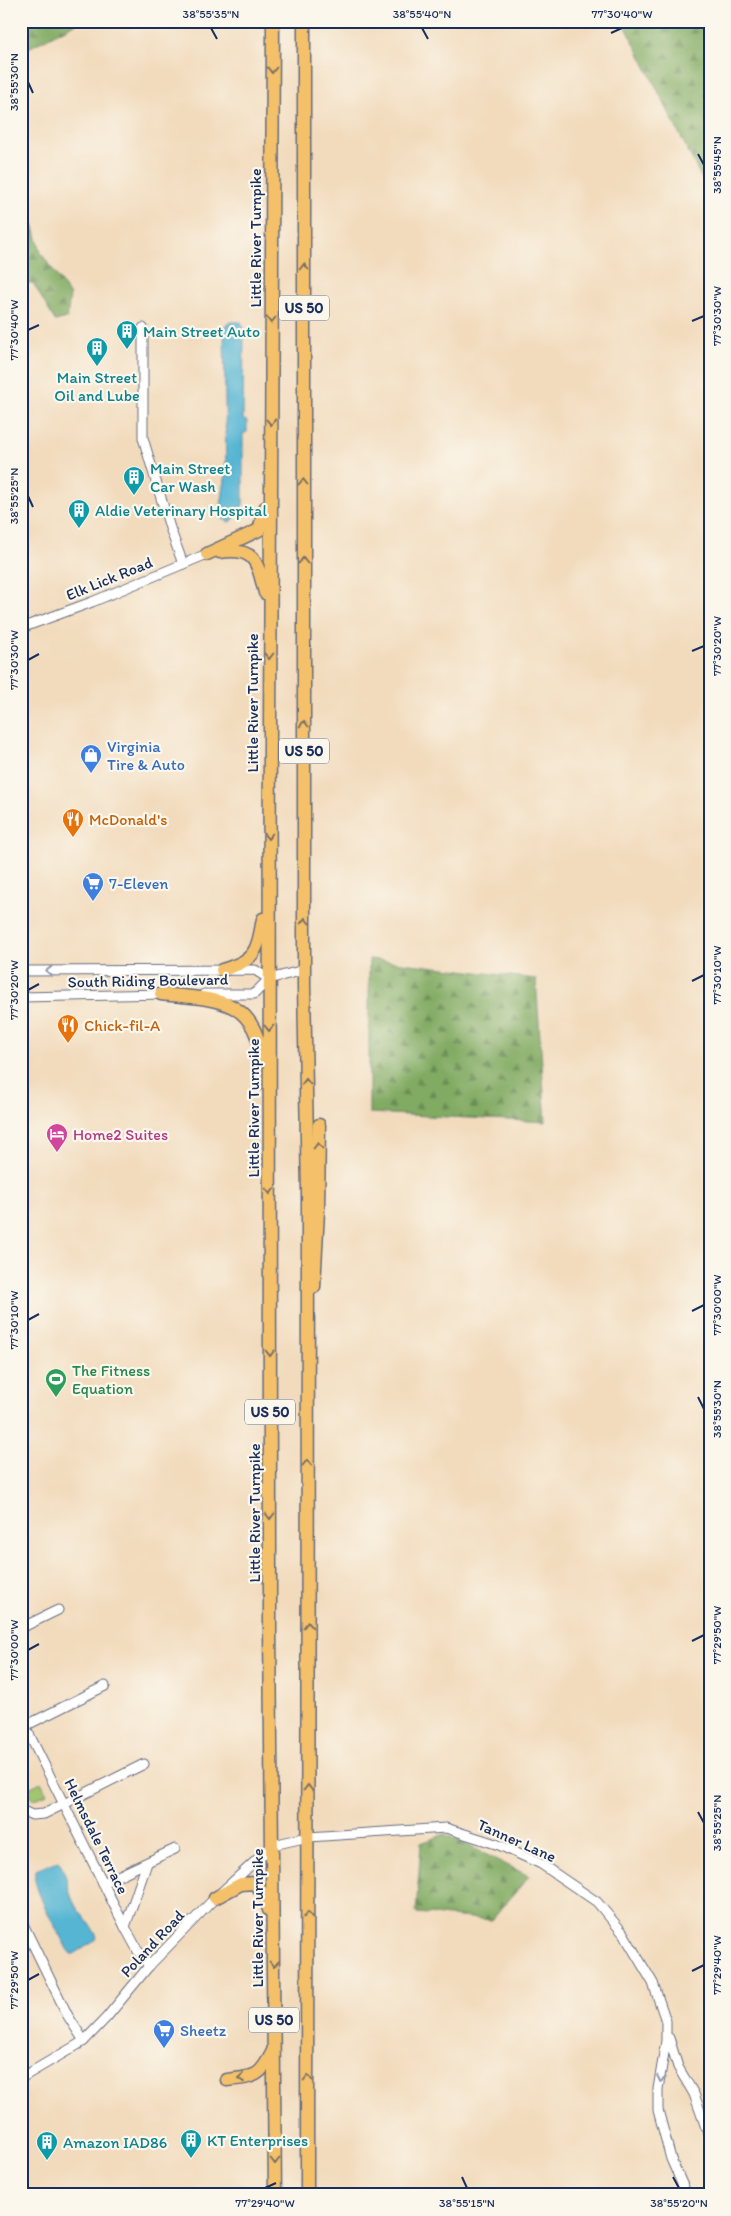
<svg xmlns="http://www.w3.org/2000/svg" width="731" height="2216" viewBox="0 0 731 2216" font-family="Itim,sans-serif">
<style>
.green{fill:#a2c56f;stroke:#5e7a66}
.forest{fill:url(#forest-firs);stroke:#4e6c60}
.water{fill:#54b5d3;stroke:#387298}
.lines{fill:none;stroke-linecap:round;stroke-linejoin:round}
.minor-casing{stroke:#666b7f;stroke-width:11}
.highway-casing{stroke:#666b7f;stroke-width:15}
.minor{stroke:#fff;stroke-width:9}
.highway{stroke:#f4c16a;stroke-width:12}
.oneway{stroke:#7d7163}
.oneway2{stroke:#8d97ae}
.ticks{fill:none;stroke:#1b2f5e;stroke-width:2}
.labels{text-anchor:middle;stroke-width:4.5;stroke-linejoin:round;paint-order:stroke}
.shield{fill:#fbf7ec;stroke:#5e6b89;stroke-width:1}
.shield-label{font-size:15px;font-weight:bold;fill:#1b2f5e}
.street-label{font-size:16px;fill:#1b2f5e;stroke:#fbf7ec}
.culture-label{font-size:16px;fill:#0d838f;stroke:#fbf7ec;text-anchor:start}
.shop-label{font-size:16px;fill:#366cbe;stroke:#fbf7ec;text-anchor:start}
.food-label{font-size:16px;fill:#c56008;stroke:#fbf7ec;text-anchor:start}
.hotel-label{font-size:16px;fill:#b23c85;stroke:#fbf7ec;text-anchor:start}
.leisure-label{font-size:16px;fill:#27864d;stroke:#fbf7ec;text-anchor:start}
.neatline{fill:none;stroke:#1b2f5e;stroke-width:2}
.ticks-label{font-size:12px;text-anchor:middle;fill:#1b2f5e}
</style>
<defs>
<pattern id="forest-firs" width="22" height="20" patternUnits="userSpaceOnUse" patternTransform="scale(1.25)"><rect width="22" height="20" fill="#81aa62"/><path d="M5 1l3.5 6h-7zM16 11l3.5 6h-7z" fill="#698b54"/></pattern>
</defs>
<rect width="100%" height="100%" fill="#fbf7ec"/>
<filter id="ink" filterUnits="userSpaceOnUse"><feTurbulence type="fractalNoise" baseFrequency=".02" numOctaves="2"/><feDisplacementMap in="SourceGraphic" scale="10" xChannelSelector="R" yChannelSelector="G"/><feConvolveMatrix kernelMatrix="1 2 1 2 8 2 1 2 1" color-interpolation-filters="sRGB"/></filter>
<filter id="wash" filterUnits="userSpaceOnUse"><feTurbulence type="fractalNoise" baseFrequency=".0096" numOctaves="4" result="noise"/><feDisplacementMap in="SourceGraphic" scale="20" xChannelSelector="R" yChannelSelector="G"/><feGaussianBlur stdDeviation="1.12" result="paint"/><feColorMatrix in="noise" values="0 0 0 0 0 0 0 0 0 0 0 0 0 0 0 0 0 1.4 0 .05"/><feComposite in="paint" operator="in"/></filter>
<g filter="url(#wash)">
<rect width="100%" height="100%" fill="#f2dbbd"/>
<!-- green -->
<polygon class="green" points="41,1782 47,1794 33,1800 27,1789"/>
<!-- forest -->
<g class="forest">
<polygon points="21,21 81,21 21,52"/>
<polygon points="623,21 710,21 710,195"/>
<polygon points="21,179 41,253 70,295 67,318 55,321 33,283 21,283"/>
<polygon points="369,959 536,979 546,1122 369,1113"/>
<polygon points="445,1834 529,1876 492,1920 416,1913 421,1843"/>
</g>
<!-- water -->
<g class="water">
<polygon points="230,322 241,322 244,329 243,420 247,421 247,432 243,434 243,504 238,516 229,522 221,518 220,512 226,473 224,327"/>
<path d="M58 1861C67 1872 67 1888 73 1901 79 1914 92 1924 97 1937L95 1941 74 1954H71L67 1949C60 1934 28 1883 36 1870Z"/>
</g>
</g>
<g filter="url(#ink)">
<g class="lines">
<!-- minor casing -->
<g class="minor-casing">
<g id="minor">
<polyline points="143,328 143,438 170,528 183,564"/>
<polyline points="21,628 92,602 207,554"/>
<polyline points="21,971 255,970 269,979"/>
<polyline points="204,994 254,994 269,979 304,970"/>
<polyline points="21,997 166,994"/>
<polyline points="21,1504 21,1514"/>
<polyline points="21,1628 58,1610"/>
<polyline points="21,1718 125,1927 138,1951 149,1966"/>
<polyline points="25,1726 105,1686"/>
<polyline points="21,1810 32,1815 44,1814 144,1764"/>
<polyline points="103,1883 175,1849"/>
<polyline points="21,1920 68,2016 84,2041"/>
<polyline points="125,1927 147,1863"/>
<polyline points="669,2038 678,2067 694,2094 710,2139"/>
<polyline points="21,2078 84,2041 107,2017 149,1966 215,1898 273,1845 308,1837 446,1828 499,1845 541,1864 597,1902 623,1933 653,1983 666,2021 666,2041 658,2089 658,2110 671,2159 687,2195"/>
</g>
</g>
<!-- highway casing -->
<g class="highway-casing">
<g id="highway">
<path d="M273 21C270 556 268 1092 270 1627 271 1816 275 2005 275 2195"/>
<polyline points="304,21 304,986 308,1192 307,2195"/>
<path d="M220 552C256 547 257 562 265 593"/>
<polyline points="207,554 259,530 265,508"/>
<path d="M222 970C256 960 257 952 263 919"/>
<path d="M161 994C213 1000 255 995 262 1060"/>
<polyline points="314,1287 318,1211 319,1125"/>
<polyline points="215,1898 241,1884 254,1883 264,1894 269,1910"/>
<path d="M227 2080C256 2077 260 2077 273 2051"/>
</g>
</g>
<!-- minor -->
<use href="#minor" class="minor"/>
<!-- highway -->
<use href="#highway" class="highway"/>
</g>
<!-- one-way arrows -->
<defs><path id="oneway-chevron" d="M-2-3.5L2.5 0L-2 3.5" fill="none" stroke-width="1.6" stroke-linecap="round" stroke-linejoin="round" transform="scale(1.25)"/></defs>
<g class="oneway">
<use href="#oneway-chevron" transform="translate(272 70) rotate(90)"/>
<use href="#oneway-chevron" transform="translate(304 267) rotate(-90)"/>
<use href="#oneway-chevron" transform="translate(271 320) rotate(91)"/>
<use href="#oneway-chevron" transform="translate(271 422) rotate(89)"/>
<use href="#oneway-chevron" transform="translate(303 482) rotate(-90)"/>
<use href="#oneway-chevron" transform="translate(303 561) rotate(-90)"/>
<use href="#oneway-chevron" transform="translate(269 656) rotate(90)"/>
<use href="#oneway-chevron" transform="translate(304 724) rotate(-90)"/>
<use href="#oneway-chevron" transform="translate(268 836) rotate(90)"/>
<use href="#oneway-chevron" transform="translate(305 921) rotate(-90)"/>
<use href="#oneway-chevron" transform="translate(269 1028) rotate(90)"/>
<use href="#oneway-chevron" transform="translate(306 1082) rotate(-91)"/>
<use href="#oneway-chevron" transform="translate(318 1146) rotate(-90)"/>
<use href="#oneway-chevron" transform="translate(270 1191) rotate(90)"/>
<use href="#oneway-chevron" transform="translate(270 1353) rotate(90)"/>
<use href="#oneway-chevron" transform="translate(307 1463) rotate(-90)"/>
<use href="#oneway-chevron" transform="translate(270 1516) rotate(90)"/>
<use href="#oneway-chevron" transform="translate(308 1625) rotate(-90)"/>
<use href="#oneway-chevron" transform="translate(308 1788) rotate(-90)"/>
<use href="#oneway-chevron" transform="translate(308 1915) rotate(-90)"/>
<use href="#oneway-chevron" transform="translate(274 1964) rotate(90)"/>
<use href="#oneway-chevron" transform="translate(241 2078) rotate(175)"/>
<use href="#oneway-chevron" transform="translate(308 2078) rotate(-90)"/>
<use href="#oneway-chevron" transform="translate(275 2161) rotate(90)"/>
</g>
<g class="oneway2">
<use href="#oneway-chevron" transform="translate(49 971) rotate(180)"/>
<use href="#oneway-chevron" transform="translate(661 2079) rotate(102)"/>
</g>
</g>
<!-- ticks -->
<path class="ticks" d="M211 28 217 39M422 28 428 39M611 33 622 28M28 82 33 93M698 154 704 165M692 321 704 316M28 330 39 325M28 496 33 507M692 651 704 646M28 660 39 654M692 981 704 975M28 990 39 984M692 1311 704 1305M28 1320 39 1314M698 1397 704 1409M692 1641 704 1635M28 1650 39 1644M698 1812 704 1823M692 1971 704 1965M28 1980 39 1974M462 2177 467 2188M673 2177 679 2188M265 2188 276 2183"/>
<!-- icons -->
<defs>
<g id="building-pin" transform="scale(1.125)"><path d="M0 17L-7.5 6A9.5 9.5 0 1 1 7.5 6Z" fill="#0f9aa8" stroke="#fbf7ec"/><path d="M-4-6H4V6H1V3H-1V6H-4ZM-2.5-4.3h1.7v1.8h-1.7ZM.8-4.3h1.7v1.8H.8ZM-2.5-1h1.7V.8h-1.7ZM.8-1h1.7V.8H.8Z" fill="#fff"/></g>
<g id="shop-pin" transform="scale(1.125)"><path d="M0 17L-7.5 6A9.5 9.5 0 1 1 7.5 6Z" fill="#3f7fe0" stroke="#fbf7ec"/><path d="M-5-2.5h2.3a2.7 3.5 0 0 1 5.4 0H5L5.5 6h-11ZM-1.5-2.5h3a1.5 2.3 0 0 0-3 0Z" fill="#fff"/></g>
<g id="restaurant-pin" transform="scale(1.125)"><path d="M0 17L-7.5 6A9.5 9.5 0 1 1 7.5 6Z" fill="#e8710a" stroke="#fbf7ec"/><path d="M-5-6h1v4h1v-4h1v4h1v-4h1v5L-1.5 .5V6h-2V.5L-5-1ZM5-6V6H3V1.5H1.5Q1.5-4 5-6Z" fill="#fff"/></g>
<g id="supermarket-pin" transform="scale(1.125)"><path d="M0 17L-7.5 6A9.5 9.5 0 1 1 7.5 6Z" fill="#3f7fe0" stroke="#fbf7ec"/><path d="M-6-5.5h2.5l.6 2H6L4.5 2H-2.5L-4.4-4H-6ZM-1.5 3.2a1.3 1.3 0 1 0 .1 0ZM3 3.2a1.3 1.3 0 1 0 .1 0Z" fill="#fff"/></g>
<g id="hotel-pin" transform="scale(1.125)"><path d="M0 17L-7.5 6A9.5 9.5 0 1 1 7.5 6Z" fill="#d1479c" stroke="#fbf7ec"/><path d="M-6-4.5h1.5V1H6V5H4.5V3h-9V5H-6ZM-4 0a1.8 1.8 0 1 1 3.6 0ZM.5 0V-2.5h3Q6-2.5 6 0Z" fill="#fff"/></g>
<g id="stadium-pin" transform="scale(1.125)"><path d="M0 17L-7.5 6A9.5 9.5 0 1 1 7.5 6Z" fill="#2e9e5b" stroke="#fbf7ec"/><path d="M0-5a6.5 5 0 1 0 0 10a6.5 5 0 1 0 0-10ZM-3.5-1.8h7v3.6h-7Z" fill="#fff"/></g>
</defs>
<g fill-rule="evenodd">
<use href="#building-pin" x="127" y="331"/>
<use href="#building-pin" x="97" y="348"/>
<use href="#building-pin" x="134" y="477"/>
<use href="#building-pin" x="79" y="510"/>
<use href="#shop-pin" x="91" y="755"/>
<use href="#restaurant-pin" x="73" y="819"/>
<use href="#supermarket-pin" x="93" y="883"/>
<use href="#restaurant-pin" x="68" y="1025"/>
<use href="#hotel-pin" x="57" y="1134"/>
<use href="#stadium-pin" x="56" y="1379"/>
<use href="#supermarket-pin" x="164" y="2030"/>
<use href="#building-pin" x="191" y="2140"/>
<use href="#building-pin" x="47" y="2142"/>
</g>
<g class="labels">
<!-- shield labels -->
<g class="shield">
<rect x="279" y="295.5" width="50" height="25" rx="4"/>
<rect x="279" y="738.5" width="50" height="25" rx="4"/>
<rect x="245" y="1399.5" width="50" height="25" rx="4"/>
<rect x="249" y="2007.5" width="50" height="25" rx="4"/>
</g>
<g class="shield-label">
<text x="304" y="313">US 50</text>
<text x="304" y="756">US 50</text>
<text x="270" y="1417">US 50</text>
<text x="274" y="2025">US 50</text>
</g>
<!-- street labels -->
<g class="street-label">
<text transform="translate(255 238) rotate(-90)" y="6">Little River Turnpike</text>
<text transform="translate(109 578) rotate(-22)" y="6">Elk Lick Road</text>
<text transform="translate(252 703) rotate(-90)" y="6">Little River Turnpike</text>
<text transform="translate(148 980) rotate(-1)" y="6">South Riding Boulevard</text>
<text transform="translate(253 1108) rotate(-90)" y="6">Little River Turnpike</text>
<text transform="translate(254 1513) rotate(-90)" y="6">Little River Turnpike</text>
<text transform="translate(97 1836) rotate(64)" y="6">Helmsdale Terrace</text>
<text transform="translate(517 1840) rotate(24)" y="6">Tanner Lane</text>
<text transform="translate(257 1918) rotate(-90)" y="6">Little River Turnpike</text>
<text transform="translate(152 1943) rotate(-47)" y="6">Poland Road</text>
</g>
<!-- culture labels -->
<g class="culture-label">
<text x="143" y="337">Main Street Auto</text>
<text x="97" y="383" text-anchor="middle">Main Street<tspan x="97" dy="18">Oil and Lube</tspan></text>
<text x="150" y="474">Main Street<tspan x="150" dy="18">Car Wash</tspan></text>
<text x="95" y="516">Aldie Veterinary Hospital</text>
<text x="207" y="2146">KT Enterprises</text>
<text x="63" y="2148">Amazon IAD86</text>
</g>
<!-- shop labels -->
<g class="shop-label">
<text x="107" y="752">Virginia<tspan x="107" dy="18">Tire &amp; Auto</tspan></text>
<text x="109" y="889">7-Eleven</text>
<text x="180" y="2036">Sheetz</text>
</g>
<!-- food labels -->
<g class="food-label">
<text x="89" y="825">McDonald's</text>
<text x="84" y="1031">Chick-fil-A</text>
</g>
<!-- hotel labels -->
<g class="hotel-label">
<text x="73" y="1140">Home2 Suites</text>
</g>
<!-- leisure labels -->
<g class="leisure-label">
<text x="72" y="1376">The Fitness<tspan x="72" dy="18">Equation</tspan></text>
</g>
</g>
<!-- margin -->
<rect width="731" height="2216" fill="none" stroke="#fbf7ec" stroke-width="55"/>
<rect x="28" y="28" width="676" height="2160" class="neatline"/>
<g class="ticks-label">
<text x="211" y="18">38°55'35"N</text>
<text x="422" y="18">38°55'40"N</text>
<text x="622" y="18">77°30'40"W</text>
<text transform="translate(14 82) rotate(-90)" y="4">38°55'30"N</text>
<text transform="translate(717 165) rotate(-90)" y="4">38°55'45"N</text>
<text transform="translate(717 316) rotate(-90)" y="4">77°30'30"W</text>
<text transform="translate(14 330) rotate(-90)" y="4">77°30'40"W</text>
<text transform="translate(14 496) rotate(-90)" y="4">38°55'25"N</text>
<text transform="translate(717 646) rotate(-90)" y="4">77°30'20"W</text>
<text transform="translate(14 660) rotate(-90)" y="4">77°30'30"W</text>
<text transform="translate(717 975) rotate(-90)" y="4">77°30'10"W</text>
<text transform="translate(14 990) rotate(-90)" y="4">77°30'20"W</text>
<text transform="translate(717 1305) rotate(-90)" y="4">77°30'00"W</text>
<text transform="translate(14 1320) rotate(-90)" y="4">77°30'10"W</text>
<text transform="translate(717 1409) rotate(-90)" y="4">38°55'30"N</text>
<text transform="translate(717 1635) rotate(-90)" y="4">77°29'50"W</text>
<text transform="translate(14 1650) rotate(-90)" y="4">77°30'00"W</text>
<text transform="translate(717 1823) rotate(-90)" y="4">38°55'25"N</text>
<text transform="translate(717 1965) rotate(-90)" y="4">77°29'40"W</text>
<text transform="translate(14 1980) rotate(-90)" y="4">77°29'50"W</text>
<text x="265" y="2207">77°29'40"W</text>
<text x="467" y="2207">38°55'15"N</text>
<text x="679" y="2207">38°55'20"N</text>
</g>
</svg>
